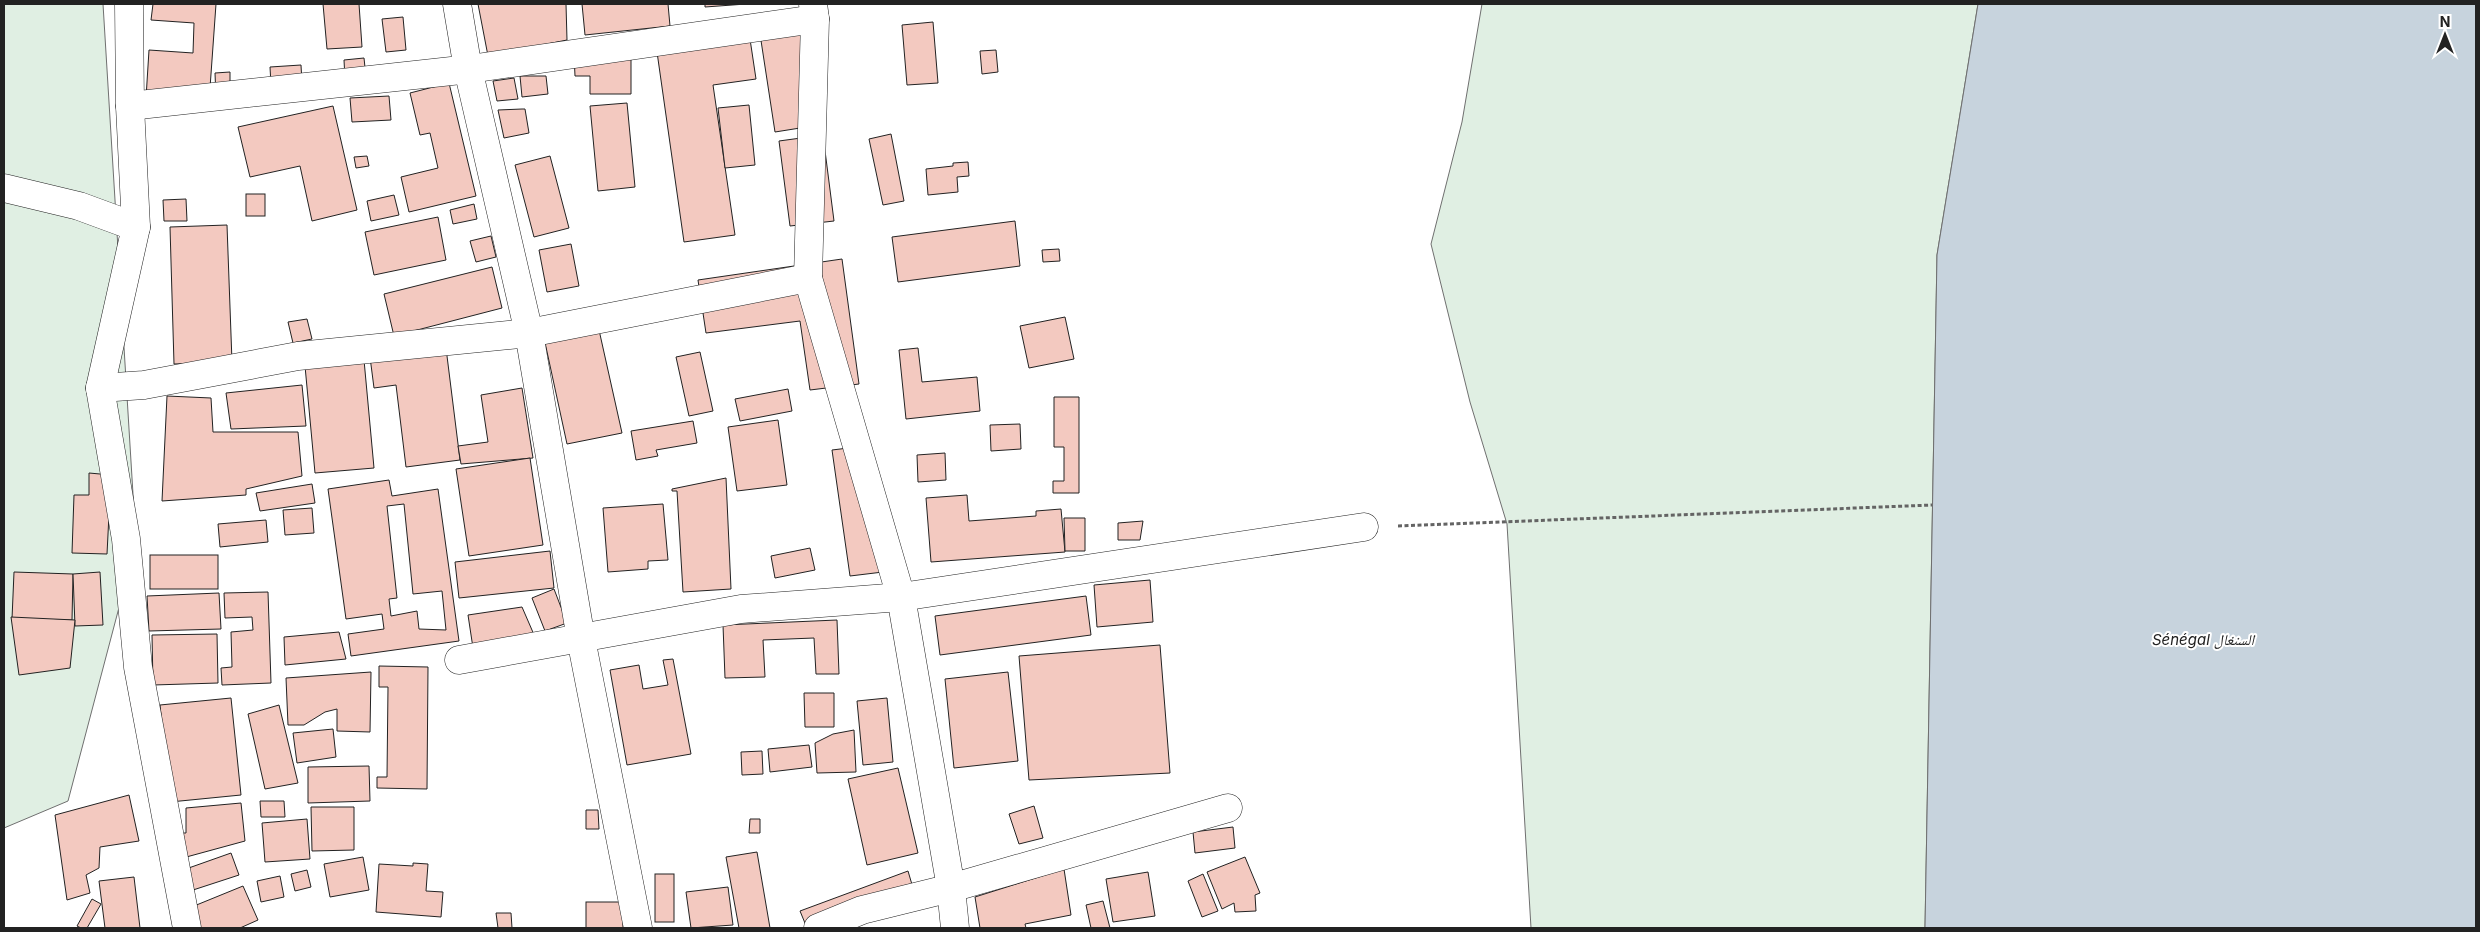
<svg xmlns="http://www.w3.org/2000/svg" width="2480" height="932" viewBox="0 0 2480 932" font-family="Inter,'Noto Naskh Arabic',sans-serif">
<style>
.green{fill:#e0efe3;stroke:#6f6f6f}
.water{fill:#c7d3dd;stroke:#6f6f6f}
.building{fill:#f3c9c0;stroke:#222;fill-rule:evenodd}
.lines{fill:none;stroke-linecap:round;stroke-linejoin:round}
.minor-casing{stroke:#222;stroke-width:29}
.path{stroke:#646464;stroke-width:3;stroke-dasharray:4 2.5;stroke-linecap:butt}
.minor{stroke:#fff;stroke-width:28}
.labels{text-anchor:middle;stroke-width:4;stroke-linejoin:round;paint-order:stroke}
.water-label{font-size:15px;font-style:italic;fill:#222;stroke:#fff}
</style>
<rect width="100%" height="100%" fill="#fff"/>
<!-- green -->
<g class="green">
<polygon points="4,4 103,4 136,543 68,801 4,828"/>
<polygon points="1482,4 1978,4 1937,255 1925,928 1531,928 1507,524 1470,402 1431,244 1462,122"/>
</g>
<!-- water -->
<polygon class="water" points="1978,4 2476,4 2476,928 1925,928 1937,255"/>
<!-- building -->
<g class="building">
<polygon points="153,4 216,4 209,102 146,98 149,50 193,53 194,23 151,20"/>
<polygon points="323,4 359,4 362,47 327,49"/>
<polygon points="478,4 566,4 567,40 488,56"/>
<polygon points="582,4 668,4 670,26 585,35"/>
<polygon points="705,4 746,4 705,7"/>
<polygon points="403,17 406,50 386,52 382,19"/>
<polygon points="933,22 938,83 907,85 902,25"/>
<polygon points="804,27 819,125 775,132 760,34"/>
<polygon points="750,39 756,79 713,85 735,235 684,242 657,52"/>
<polygon points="996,50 998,72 982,74 980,51"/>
<polygon points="631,54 631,94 590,94 590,76 575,76 574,55"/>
<polygon points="364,58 366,77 345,79 344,60"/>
<polygon points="301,65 302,83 271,85 270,67"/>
<polygon points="230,72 230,97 216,98 215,73"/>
<polygon points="520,76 546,76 548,94 522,97"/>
<polygon points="514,78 518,99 497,101 493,81"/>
<polygon points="449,83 476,196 409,212 401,177 438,168 430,133 420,135 410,93"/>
<polygon points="389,96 391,120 352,122 350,98"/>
<polygon points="627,103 635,187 598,191 590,106"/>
<polygon points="749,105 755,165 725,168 718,108"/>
<polygon points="333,106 357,210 312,221 300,166 250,177 238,127"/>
<polygon points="522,109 525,109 529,133 504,138 498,110"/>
<polygon points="891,134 904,201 883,205 869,139"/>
<polygon points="823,135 834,221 790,226 779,141"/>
<polygon points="367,156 369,166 356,168 354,157"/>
<polygon points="550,156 569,228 534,237 515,165"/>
<polygon points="968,162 969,176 957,177 958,192 928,195 926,169 953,166 953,163"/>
<rect x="246" y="194" width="19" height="22"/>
<polygon points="394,195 399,215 371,221 367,201"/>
<polygon points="186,199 187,221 164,221 163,200"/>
<polygon points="474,204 477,219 453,224 450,210"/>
<polygon points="438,217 446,260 374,275 365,232"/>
<polygon points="1015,221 1020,266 898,282 892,237"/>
<polygon points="227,225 232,362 174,364 170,227"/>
<polygon points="491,236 496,257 476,262 470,241"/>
<polygon points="571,244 579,286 547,292 539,250"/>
<polygon points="1059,249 1060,261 1043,262 1042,250"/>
<polygon points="842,259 859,384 810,390 800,321 706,333 698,280"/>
<polygon points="492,267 502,308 394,336 384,294"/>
<polygon points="595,312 622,433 567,444 541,324"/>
<polygon points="1065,317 1074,359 1029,368 1020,326"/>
<polygon points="307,319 312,339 293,343 288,322"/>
<polygon points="446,348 460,460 406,467 396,385 374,388 370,357"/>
<polygon points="918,348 922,382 977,377 980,411 906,419 899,350"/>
<polygon points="700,352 713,411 689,416 676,357"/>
<polygon points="364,360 374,468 315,473 305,366"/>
<polygon points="302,385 306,426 231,429 226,393"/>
<polygon points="522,388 533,458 461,464 458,446 488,442 481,395"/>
<polygon points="788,389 792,411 740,421 735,399"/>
<polygon points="167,396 211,398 213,432 298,432 302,476 246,489 246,495 162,501"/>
<polygon points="1054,397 1079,397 1079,493 1053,493 1053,481 1064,481 1064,447 1054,447"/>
<polygon points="778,420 787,485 737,491 728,427"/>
<polygon points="693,421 697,443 656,450 658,456 636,460 631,431"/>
<polygon points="1020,424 1021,449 991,451 990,425"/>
<polygon points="865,446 883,572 850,576 832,450"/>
<polygon points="945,453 946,480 918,482 917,455"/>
<polygon points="530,458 543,545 469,556 456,469"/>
<polygon points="89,473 111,475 107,554 72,553 74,495 89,495"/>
<polygon points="726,478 731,589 683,592 677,491 672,491 672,489"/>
<path d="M389 480 392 496 438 489 459 641 351 656 348 634 384 629 382 614 346 619 328 489ZM404 504 413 594 442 591 446 630 419 629 417 611 391 616 389 599 397 598 387 506Z"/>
<polygon points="312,484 315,503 260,511 256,493"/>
<polygon points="967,495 969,521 1036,516 1036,511 1061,509 1065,552 931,562 926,498"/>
<polygon points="663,504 668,560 648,561 648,569 608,572 603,508"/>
<polygon points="312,508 314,533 285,535 283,510"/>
<polygon points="1064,518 1085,518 1085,551 1065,551"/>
<polygon points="266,520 268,542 220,547 218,524"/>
<polygon points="1143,521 1140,540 1118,540 1118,523"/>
<polygon points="810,548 815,570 775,578 771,556"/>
<polygon points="550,551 554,588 459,598 455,562"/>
<rect x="150" y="555" width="68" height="34"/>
<polygon points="14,572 73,574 72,620 12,619"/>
<polygon points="100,572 103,625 75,626 73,574"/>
<polygon points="1150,580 1153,622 1097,627 1094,585"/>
<polygon points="554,589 567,623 545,631 532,598"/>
<polygon points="268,592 271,683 222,685 221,668 232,667 231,632 253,630 252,617 225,618 224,593"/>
<polygon points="219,593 221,629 149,631 147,596"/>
<polygon points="1086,596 1091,635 940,655 935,616"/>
<polygon points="522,607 535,637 473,648 468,615"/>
<polygon points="11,617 75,620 70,668 19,675"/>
<polygon points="837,620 839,674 816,674 814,638 763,640 765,677 725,678 723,625"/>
<polygon points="339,632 346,659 285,665 284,637"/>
<polygon points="217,634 218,683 153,685 152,635"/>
<polygon points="1160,645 1170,773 1029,780 1019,656"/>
<polygon points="673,659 691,754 627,765 610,670 639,665 643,689 668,685 663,660"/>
<polygon points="379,666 428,667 427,789 377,788 377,777 387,777 388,687 379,687"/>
<polygon points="371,672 370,732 337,731 337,709 325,712 304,725 288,725 286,678"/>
<polygon points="1008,672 1018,761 954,768 945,679"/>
<polygon points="804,693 834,693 834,727 805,727"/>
<polygon points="231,698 241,795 170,802 160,705"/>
<polygon points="887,698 893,762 863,765 857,701"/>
<polygon points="279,705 298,783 265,789 248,714"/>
<polygon points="333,729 336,757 297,763 293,733"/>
<polygon points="854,730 856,772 817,773 815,743 833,734"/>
<polygon points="809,745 812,767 770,772 768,749"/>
<polygon points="762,751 763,774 742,775 741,752"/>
<polygon points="369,766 370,801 308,803 308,767"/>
<polygon points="898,768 918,853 867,865 848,779"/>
<polygon points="129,795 139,841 100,847 99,868 86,875 90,893 67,900 55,815"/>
<polygon points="260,801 284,801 285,817 261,817"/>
<polygon points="241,803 245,841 179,859 180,833 186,833 186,808"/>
<polygon points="1034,806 1043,838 1019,844 1009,814"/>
<polygon points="311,807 354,807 354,850 312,851"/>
<polygon points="586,810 598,810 599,829 586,829"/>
<polygon points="307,819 310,859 265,862 262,823"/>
<polygon points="750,819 760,819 760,833 749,833"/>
<polygon points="1233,827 1235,848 1195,853 1193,832"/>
<polygon points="757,852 770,928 739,928 726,857"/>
<polygon points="231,853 239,875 190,891 183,870"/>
<polygon points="363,857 369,890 330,897 324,864"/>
<polygon points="1245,857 1260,893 1255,895 1256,911 1235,912 1234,903 1222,909 1207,872"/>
<polygon points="413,863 428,864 426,891 443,892 441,917 376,912 379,864 413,866"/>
<polygon points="1064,869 1071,915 1025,924 1026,928 980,928 975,897"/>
<polygon points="307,870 311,887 295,891 291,874"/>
<polygon points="908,871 913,888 807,928 800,911"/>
<polygon points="1148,872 1155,916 1113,922 1106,879"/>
<rect x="655" y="874" width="19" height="48"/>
<polygon points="1203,874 1218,911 1202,917 1188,881"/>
<polygon points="280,876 284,897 261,902 257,881"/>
<polygon points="134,877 140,928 105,928 99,881"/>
<polygon points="243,886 258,920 240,928 200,928 194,906"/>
<polygon points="728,887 733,925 691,928 686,892"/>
<polygon points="92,899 101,904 87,928 81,928 77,926"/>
<polygon points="1103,901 1110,928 1091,928 1086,905"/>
<rect x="586" y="902" width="37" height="26"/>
<polygon points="496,913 511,913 512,928 498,928"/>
</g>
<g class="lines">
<!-- minor casing -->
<g class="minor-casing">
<g id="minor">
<polyline points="129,4 130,106 136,227 100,388 126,539 138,667 187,928"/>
<polyline points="457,4 468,69 529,333 581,639 638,928"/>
<polyline points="813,4 815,19 808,278 901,597 951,888 955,928"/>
<polyline points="130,106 470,69 815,19"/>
<polyline points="4,188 79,206 136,227"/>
<polyline points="100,388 144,385 298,356 529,333 808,278"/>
<polyline points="459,660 741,609 901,597 1364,527"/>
<polyline points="818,928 862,910 951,888 1228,808"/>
</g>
</g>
<!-- path -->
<polyline class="path" points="1398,526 1932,505"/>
<!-- minor -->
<use href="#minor" class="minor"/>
</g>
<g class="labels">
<!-- water labels -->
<g class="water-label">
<text x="2203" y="645">Sénégal السنغال</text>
</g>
</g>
<!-- border -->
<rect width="2480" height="932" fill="none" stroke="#222222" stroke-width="10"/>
<!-- north arrow -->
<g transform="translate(2445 35)" stroke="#ffffff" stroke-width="4" paint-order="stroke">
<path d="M0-4L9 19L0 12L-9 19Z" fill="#222222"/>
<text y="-8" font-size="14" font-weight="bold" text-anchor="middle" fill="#222222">N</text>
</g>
</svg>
